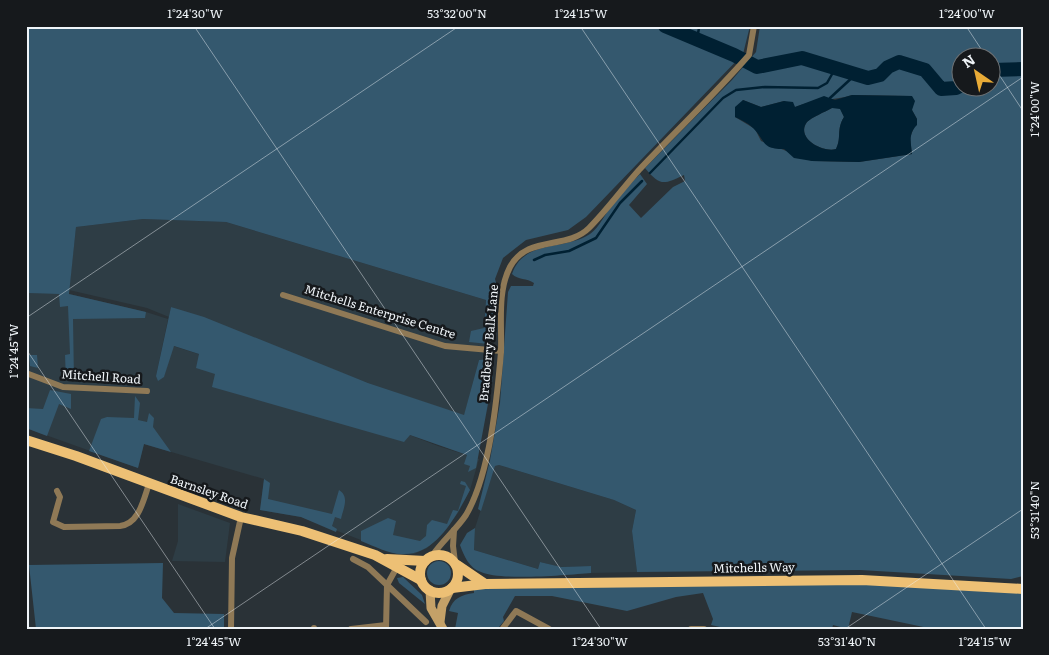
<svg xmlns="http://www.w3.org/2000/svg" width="1049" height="655" viewBox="0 0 1049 655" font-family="Literata,serif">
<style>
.built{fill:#2e3d45}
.green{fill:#34586e;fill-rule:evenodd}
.water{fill:#002032;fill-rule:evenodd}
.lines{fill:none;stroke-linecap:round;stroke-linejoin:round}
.stream{stroke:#002032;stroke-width:2.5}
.river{stroke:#002032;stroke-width:14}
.street{stroke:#8f7956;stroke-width:6}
.secondary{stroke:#c4a168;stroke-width:9}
.primary{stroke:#edc075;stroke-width:10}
.ticks{fill:none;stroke:#eff4f8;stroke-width:1;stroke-opacity:0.45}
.labels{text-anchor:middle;stroke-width:5;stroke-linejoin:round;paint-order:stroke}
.street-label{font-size:12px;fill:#eff4f8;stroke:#16191c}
.neatline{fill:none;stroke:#eff4f8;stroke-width:2}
.ticks-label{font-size:12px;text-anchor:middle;fill:#eff4f8}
</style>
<rect width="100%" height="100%" fill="#2a3237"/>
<!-- built -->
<g class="built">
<polygon points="143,219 226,222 486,300 484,328 469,341 488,344 487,359 479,360 464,416 368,383 171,307 169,317 147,308 69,290 76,227"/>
<polygon points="26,293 69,294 146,312 168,319 156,376 164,376 173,346 211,358 438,446 479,459 470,490 458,513 436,540 427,548 414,554 400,555 301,517 260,510 264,479 144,444 138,468 26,428"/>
<polygon points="499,465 614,500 636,510 632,531 637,572 591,573 591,566 560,567 540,562 538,569 474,550 475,528 495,466"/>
<polygon points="178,504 230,523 225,562 172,561 178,541"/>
</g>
<!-- green -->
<g class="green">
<polygon points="26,26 750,26 743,54 586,217 568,230 526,240 503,258 495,279 499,294 493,334 488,344 469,342 471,331 484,328 486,300 226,222 143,219 76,227 69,294 146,312 145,318 73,319 74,381 66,380 65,355 70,354 68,306 60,307 59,294 26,293"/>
<path d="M760 26H1023V576L1011 579 860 570 637 572 632 531 636 510 614 500 499 465 495 466 481 511 478 509 490 460 500 403 508 292 511 286H533L534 283C527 278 518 280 512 274 524 239 564 251 590 234 600 227 606 212 613 203 622 193 631 183 640 174L647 184 629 205 641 218 673 187 685 181 684 175C663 185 660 186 645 168L732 80 756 52ZM962 58H992V88H962ZM852 95 912 96V110L917 119 910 138 912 154 859 162 812 161 761 141 755 129 735 117 743 100 761 107 784 101 795 107C814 99 833 101 852 95Z"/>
<path d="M832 108H840L844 117C836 130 842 137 836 149 823 153 795 138 807 122 812 117 825 112 832 108Z"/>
<polygon points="171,307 204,317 368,383 464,415 479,360 487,359 493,377 476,468 468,472 470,466 464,464 467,455 410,435 404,442 212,387 215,374 196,368 199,354 174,346 164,377 158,381 156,376"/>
<polygon points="29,355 37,355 38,368 30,366"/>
<polygon points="50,390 71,394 71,409 59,404 47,436 26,428 26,408 43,409"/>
<polygon points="135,396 140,403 138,420 147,422 149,413 154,418 153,427 171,452 144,444 138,468 89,451 101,419 107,417 134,418"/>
<path d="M264 479 270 483 268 499 332 514 339 490C350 497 343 509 341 519L335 517 332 526 337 529 336 532 301 517 260 510Z"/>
<path d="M461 481 465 482 470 490C456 516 436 556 402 554 389 554 374 546 361 541V531L388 518 396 521 393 535 420 541 426 536 427 525 432 520 447 524 453 510 458 511 466 486 460 484Z"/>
<path d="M475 528 474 550 538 569 540 562 561 567 591 566V573C567 575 501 581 481 572 469 568 464 556 460 545L467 533Z"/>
<circle cx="439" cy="573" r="12"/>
<polygon points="163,563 162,598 174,613 224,614 224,629 36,629 29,565"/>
<polygon points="403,577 422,595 425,604 399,583 397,578"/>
<path d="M865 583 1023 593V629H933L852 612 848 629 833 625 832 629H729L711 625 713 619 703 593 676 597 627 611 552 596H515L503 617 504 621 499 627 500 629H455L458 613 449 611C453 598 461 595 474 593V589Z"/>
</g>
<!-- water -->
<path class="water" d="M852 95 912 96 915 101 912 110 917 119V125C908 134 911 142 912 154L859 162 812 161 794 158 784 149C761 149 766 141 753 128 748 123 741 120 735 117V107L743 100 761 107 784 101 793 102 795 107 824 96 835 100ZM832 108 840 109 844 117C836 130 842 137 836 149 823 153 795 138 807 122 812 117 825 112 832 108Z"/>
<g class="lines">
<!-- stream -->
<g class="stream">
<polyline points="697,39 699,28"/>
<polyline points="830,98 855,75"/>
<polyline points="650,173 723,98 736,90 765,87 818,88 827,83 835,69"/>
<polyline points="534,260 545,255 569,251 596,238 620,203 642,181"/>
</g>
<!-- river -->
<g class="river">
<polyline points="665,26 734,55 757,67 802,58 868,78 880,75 888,67 899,62 925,70 941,89 956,88 962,85"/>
<polyline points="992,70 1023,69"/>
</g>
<!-- street -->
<g class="street">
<polyline points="283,295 445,346 501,351"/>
<polyline points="26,373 63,387 147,391"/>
<path d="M57 491 60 497 53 522 64 527 120 526C139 524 143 501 149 484"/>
<polyline points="454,530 453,546 455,562"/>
<path d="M432 556C442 541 456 530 466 515 490 474 497 399 501 352 502 324 497 292 510 267 527 235 567 250 589 228 607 210 622 189 639 170 675 132 714 95 749 55L754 26"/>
<polyline points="353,559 368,567 426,622"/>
<polyline points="314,628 314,629"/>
<polyline points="503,628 516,611 549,629"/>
<polyline points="231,629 232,558 241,517"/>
<polyline points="351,629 386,625"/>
<polyline points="386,629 387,585 397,567"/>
<polyline points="691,629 704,629"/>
</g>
<!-- secondary -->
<g class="secondary">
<polyline points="430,590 431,608 443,629"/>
<polyline points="440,622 442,606 450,590"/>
</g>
<!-- primary -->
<g class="primary">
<polyline points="26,440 76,456 241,517 302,531 375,555 421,580"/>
<circle cx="439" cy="574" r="19"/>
<polyline points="387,559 425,561"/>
<polyline points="457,565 485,584"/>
<polyline points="452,588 485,584 862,580 1023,589"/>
</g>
</g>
<!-- ticks -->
<path class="ticks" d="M194 26 601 629M580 26 986 629M966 26 987 58M992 64 1023 111M26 318 459 26M26 349 215 629M205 629 1023 77M845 629 1023 509"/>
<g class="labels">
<!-- street labels -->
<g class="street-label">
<text transform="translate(380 312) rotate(17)" y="4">Mitchells Enterprise Centre</text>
<text transform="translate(489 343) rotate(-85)" y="4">Bradberry Balk Lane</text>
<text transform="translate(101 377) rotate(4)" y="4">Mitchell Road</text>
<text transform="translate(209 492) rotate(19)" y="4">Barnsley Road</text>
<text transform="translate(754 568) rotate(-1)" y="4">Mitchells Way</text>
</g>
</g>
<!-- border -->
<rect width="1049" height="655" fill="none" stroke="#16191c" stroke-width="55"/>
<!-- north arrow -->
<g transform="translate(976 72) rotate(326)"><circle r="24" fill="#16191c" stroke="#6d7174"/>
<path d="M0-4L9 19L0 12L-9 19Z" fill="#e8ab37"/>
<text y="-8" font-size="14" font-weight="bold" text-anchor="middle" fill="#eff4f8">N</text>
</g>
<rect x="28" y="28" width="994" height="600" class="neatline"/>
<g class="ticks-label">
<text x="195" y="18">1°24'30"W</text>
<text x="457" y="18">53°32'00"N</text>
<text x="581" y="18">1°24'15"W</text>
<text x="967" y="18">1°24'00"W</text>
<text transform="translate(1035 109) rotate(-90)" y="4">1°24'00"W</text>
<text transform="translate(14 351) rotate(-90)" y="4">1°24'45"W</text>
<text transform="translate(1035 510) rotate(-90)" y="4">53°31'40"N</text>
<text x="214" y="646">1°24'45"W</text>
<text x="600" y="646">1°24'30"W</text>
<text x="847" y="646">53°31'40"N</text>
<text x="985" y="646">1°24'15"W</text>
</g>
</svg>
